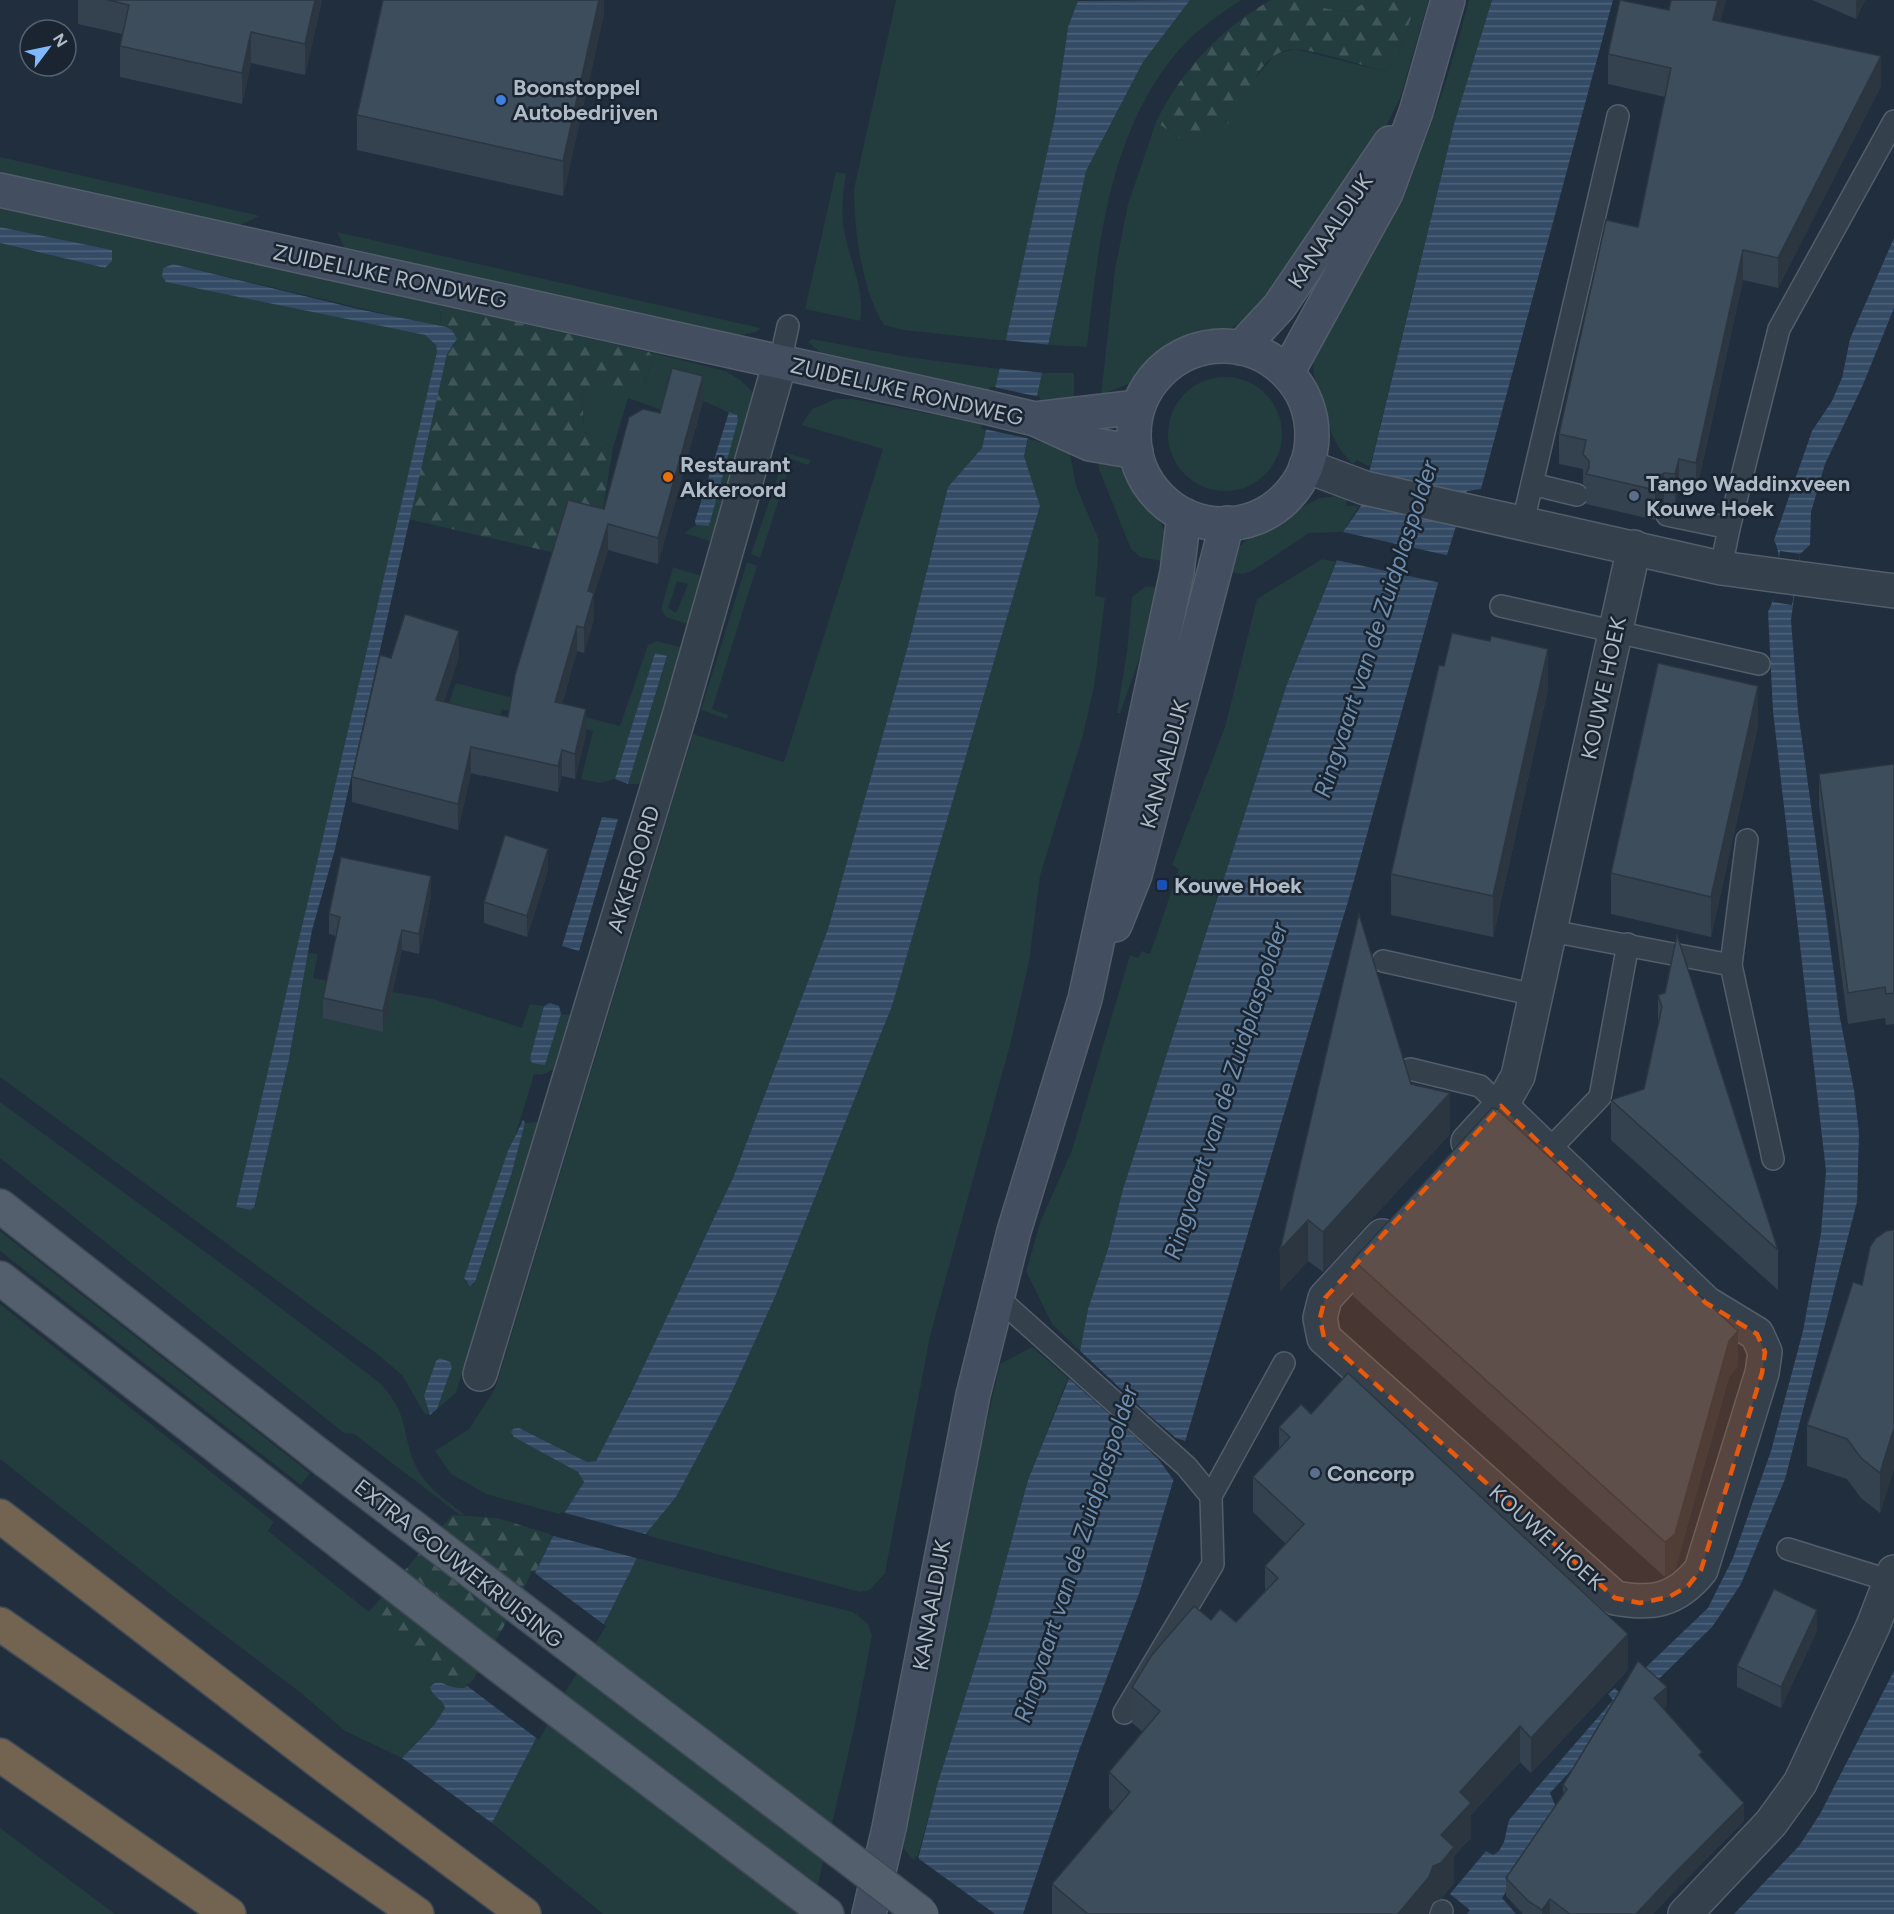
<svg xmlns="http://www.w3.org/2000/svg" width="1894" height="1914" viewBox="0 0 1894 1914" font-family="Figtree,sans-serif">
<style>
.green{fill:#233c3e;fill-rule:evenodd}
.forest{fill:url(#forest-firs)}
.water{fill:url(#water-rules)}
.pier{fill:#212e3d}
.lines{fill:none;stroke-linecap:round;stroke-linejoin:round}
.lane-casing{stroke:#535e6a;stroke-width:24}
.street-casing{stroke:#535e6a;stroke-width:36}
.secondary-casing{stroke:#535e6a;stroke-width:36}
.primary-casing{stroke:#3e4955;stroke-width:36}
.highway-casing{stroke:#404b57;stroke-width:36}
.lane{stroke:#35404d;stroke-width:21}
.street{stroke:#35404d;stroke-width:33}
.secondary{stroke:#434f60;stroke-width:33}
.primary{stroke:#535f6d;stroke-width:33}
.highway{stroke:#736451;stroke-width:33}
.primary-bridge-casing{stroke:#3e4955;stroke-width:36;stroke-linecap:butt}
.primary-bridge{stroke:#535f6d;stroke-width:33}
.wall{fill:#34424f}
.shaded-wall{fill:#2b3640}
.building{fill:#3d4d5c;stroke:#2b3640;stroke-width:1.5}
.marked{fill:#e8590c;fill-opacity:0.2;stroke:#e8590c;stroke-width:4.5;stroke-dasharray:12 8;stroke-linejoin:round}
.shop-dot{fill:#3f7fe0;stroke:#1a2531;stroke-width:2}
.food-dot{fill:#e8710a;stroke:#1a2531;stroke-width:2}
.service-dot{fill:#5c6f8a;stroke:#1a2531;stroke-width:2}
.transit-dot{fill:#1a4fb4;stroke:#1a2531;stroke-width:2}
.labels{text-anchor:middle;stroke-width:5;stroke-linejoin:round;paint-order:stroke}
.poi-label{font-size:22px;font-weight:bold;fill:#b0bbc8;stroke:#1a2531;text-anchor:start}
.street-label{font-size:22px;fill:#b0bbc8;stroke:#1a2531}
.water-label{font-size:24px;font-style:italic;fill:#6f8eae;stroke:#1a2531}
</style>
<defs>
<pattern id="forest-firs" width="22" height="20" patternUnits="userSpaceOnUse" patternTransform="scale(1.5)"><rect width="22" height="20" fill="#233c3e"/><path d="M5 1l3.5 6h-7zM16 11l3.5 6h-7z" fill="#405658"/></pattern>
<pattern id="water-rules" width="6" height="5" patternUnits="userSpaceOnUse" patternTransform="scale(1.5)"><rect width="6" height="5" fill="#344b65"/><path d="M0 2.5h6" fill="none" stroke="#4f637a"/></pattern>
</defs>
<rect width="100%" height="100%" fill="#212e3d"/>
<!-- green -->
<g class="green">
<path d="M896 0H1079L1068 27 1055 117 1006 341 903 330 884 325C862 292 854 229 854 189Z"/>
<path d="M1190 0H1241C1219 15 1196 30 1178 51 1109 132 1098 246 1087 347L1048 345 1086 171 1143 62Z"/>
<polygon points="1316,0 1370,0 1348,12 1323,8"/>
<polygon points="1417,0 1429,0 1400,98 1371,157 1273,296 1245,320 1230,329 1180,341 1163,351 1133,382 1101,395 1115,269 1128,204 1156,122 1188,144 1257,76 1275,54 1295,49 1383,71 1397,59"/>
<path d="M1469 0H1492L1454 124 1370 467 1357 460 1353 464C1334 446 1331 431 1323 408 1315 382 1311 372 1314 344 1350 281 1391 219 1420 152 1441 103 1455 52 1469 0Z"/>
<polygon points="0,157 260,216 240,225 0,172"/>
<path d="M836 172 846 174C843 193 841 211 844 230 849 259 866 292 860 321L805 309Z"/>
<path d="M0 208 441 305 440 327 173 264 163 268 162 276 425 335 436 345 437 352 412 463 236 1207 250 1210 254 1208 289 1059 308 953 318 954 313 978 433 999 522 1028 530 1004 544 1006 530 1058 545 1064 561 1014 571 1015 554 1069 542 1075 534 1074C515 1143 487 1210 464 1278L465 1282 474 1285 512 1172 525 1123 538 1122 456 1393 437 1409 452 1367 424 1396 430 1415 424 1413 402 1375 377 1354 0 1077V243L104 268 112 261V250L0 227Z"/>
<polygon points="337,232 760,328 756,332 736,336 345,249"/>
<polygon points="812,339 907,357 1000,369 996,388 990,387 989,390 823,355 808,342"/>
<polygon points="649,352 725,371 739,379 752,391 758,413 716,543 684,533 696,525 709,526 738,417 706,402 670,392 664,411 628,398 613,448 584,432 582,388 642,388 653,360"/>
<polygon points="1042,373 1074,373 1074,399 1039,400 1037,397"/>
<circle cx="1225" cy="434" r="57"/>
<polygon points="836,399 853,399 982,424 981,428 986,430 982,448 948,487 909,642 828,929 733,1178 629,1397 596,1461 587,1462 519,1428 578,1472 584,1482 563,1515 486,1494 451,1474 435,1451 469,1429 495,1389 693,734 784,762 883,449 801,425 812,409"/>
<polygon points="1028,439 1069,449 1076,486 1099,540 1095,596 1105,598 1094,687 1083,735 1040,876 1029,962 1011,1041 930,1336 885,1573 870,1590 860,1592 645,1535 676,1497 729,1398 775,1297 892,1006 1040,506 1024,456"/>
<polygon points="786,453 811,460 808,465 792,459 760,558 751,554"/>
<polygon points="1098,459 1121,469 1160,520 1166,536 1168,562 1140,557 1131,549 1099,469"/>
<polygon points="1337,496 1347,498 1346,506 1359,506 1343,532 1309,533 1252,571 1243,574 1225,572 1239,547 1250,536 1319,498"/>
<polygon points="1322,559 1336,562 1287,684 1123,1189 1108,1249 1088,1309 1080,1351 1052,1324 1026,1271 1041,1220 1072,1150 1130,955 1138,958 1142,951 1150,954 1179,869 1172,865 1225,727 1257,599"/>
<polygon points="747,562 757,566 712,709 728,715 727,719 701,710"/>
<path d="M673 567 705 577 690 625 666 617 661 609ZM677 581 688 584 676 613 668 608Z"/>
<polygon points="1146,586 1164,589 1120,713 1117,713 1127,652 1132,597"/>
<polygon points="657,641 683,648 641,784 628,784 667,657 655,653 615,779 599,783 581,779 593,731 502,709 483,777 452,768 443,720 456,683 620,726 648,645"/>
<path d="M0 1102 241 1278 380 1383C412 1417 400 1436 418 1470 428 1489 449 1502 465 1515H460L354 1434 344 1433 0 1158Z"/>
<polygon points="0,1231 310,1473 301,1485 0,1251"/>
<path d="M0 1304 274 1522 268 1531 465 1689C452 1690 440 1676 430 1687 432 1697 443 1699 445 1708L434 1725 402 1758 345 1731 301 1693 186 1606 0 1459Z"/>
<polygon points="1032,1347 1068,1378 1028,1480 990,1619 938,1782 916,1863 903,1848 973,1482 1000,1364"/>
<polygon points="637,1558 853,1612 868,1624 872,1636 854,1729 811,1914 603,1914 492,1823 556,1700 607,1618"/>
<polygon points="0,1828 115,1914 0,1914"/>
</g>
<!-- forest -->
<g class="forest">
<path d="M1271 0H1316L1323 8 1348 12 1370 0H1417L1397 59 1383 71C1366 66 1307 48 1293 49 1255 53 1248 104 1225 127 1214 137 1201 140 1188 144L1156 122C1182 70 1220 29 1271 0Z"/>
<polygon points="441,305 649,352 653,359 642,388 582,389 584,432 613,448 594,562 408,519 447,354 456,343 452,330 440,327"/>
<polygon points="452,1515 497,1518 553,1535 521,1603 475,1683 465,1689 368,1613"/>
</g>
<!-- water -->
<g class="water">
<path d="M1190 0 1143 62 1086 171 1024 456 1040 506 892 1006 775 1297 729 1398 676 1497 645 1535 637 1558 607 1618 556 1700 492 1823 402 1758 434 1725 445 1708C443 1699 432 1697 430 1687 442 1673 451 1698 476 1683L521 1603 563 1515 584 1482 578 1472 514 1437 511 1432 513 1429 519 1428 587 1462 596 1461 629 1397 733 1178 828 929 909 642 948 487 982 448 1055 117 1068 27 1078 1Z"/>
<polygon points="1492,0 1613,0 1481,489 1467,491 1436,590 1349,898 1140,1591 1080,1748 1023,1914 986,1914 917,1863 938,1782 990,1619 1028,1480 1080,1351 1088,1309 1108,1249 1123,1189 1287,684 1336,563 1343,532 1361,506 1454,124"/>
<polygon points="0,227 112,250 112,261 105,268 0,243"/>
<path d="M1894 238V308L1862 387 1825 464 1811 512 1810 545 1800 554 1791 620 1798 711 1840 1018 1854 1090 1859 1133 1857 1202 1785 1479 1741 1584 1712 1627 1625 1712 1550 1793 1557 1810 1502 1898 1516 1914H1467L1470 1910 1450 1894 1486 1851 1493 1855 1499 1851 1504 1842 1509 1820 1613 1700 1608 1694 1615 1688 1619 1693 1708 1608 1733 1558 1771 1451 1803 1331 1821 1233 1826 1171 1773 711 1768 612C1778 593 1784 559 1774 540L1812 431 1832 401 1842 378 1850 339Z"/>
<polygon points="173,264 358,309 446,327 452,330 457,339 447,354 335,849 312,930 289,1059 254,1208 250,1210 236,1207 437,352 436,345 425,335 166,282 162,276 163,268"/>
<polygon points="729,412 737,415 738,420 709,526 696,525 695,521"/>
<polygon points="655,653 667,656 628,784 615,779"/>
<polygon points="602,817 618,819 579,951 562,946"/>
<polygon points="550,1003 559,1006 561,1014 545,1065 532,1063 530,1058 544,1006"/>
<polygon points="523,1120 525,1123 512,1172 475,1282 470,1286 464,1278 508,1151"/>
<polygon points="440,1358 450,1362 452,1367 437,1409 430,1415 424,1396 436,1361"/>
<polygon points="1894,1671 1894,1914 1734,1914 1799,1846 1820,1814"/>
</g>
<!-- pier -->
<g class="pier">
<polygon points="1003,340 1051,345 1045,373 997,368"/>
<polygon points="993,387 1040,397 1031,439 984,429"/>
<polygon points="1343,532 1450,556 1441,583 1336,560"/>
<polygon points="1780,551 1800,554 1792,605 1773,602"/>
<polygon points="1078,1349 1150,1416 1176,1438 1188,1442 1175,1482 1159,1460 1133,1435 1066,1376"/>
<polygon points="561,1512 649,1535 640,1559 550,1535"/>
<polygon points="532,1571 606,1626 559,1702 539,1740 466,1685 473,1680 518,1602"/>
<polygon points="915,1856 995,1914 981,1914 914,1865"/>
</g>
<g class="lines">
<!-- lane casing -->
<g class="lane-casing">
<g id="lane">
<polyline points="780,362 788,326"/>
<polyline points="1532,484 1577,495"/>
<polyline points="1667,515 1729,528 1721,568"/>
<polyline points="1523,522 1618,116"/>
<polyline points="1729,528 1779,329 1894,121"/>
<polyline points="1501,606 1759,664"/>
<polyline points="1551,931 1731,965 1773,1159"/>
<polyline points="1383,961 1535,995"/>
<polyline points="1731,965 1747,840"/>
<polyline points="1410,1069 1480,1086 1501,1106"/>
<polyline points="1547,1152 1600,1097 1628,944"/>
<polyline points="997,1297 1186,1466 1211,1496"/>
<polyline points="1788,1549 1891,1581"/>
<polyline points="1124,1713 1213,1564 1211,1496 1284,1363"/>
<polyline points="1441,1914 1442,1911"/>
</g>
</g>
<!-- street casing -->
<g class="street-casing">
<g id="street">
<polyline points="1306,466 1365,488 1721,568 1894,591"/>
<polyline points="1468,1142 1501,1106 1518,1076 1634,547"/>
<path d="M1382 1236 1325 1298 1320 1318 1324 1338 1615 1598C1652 1605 1676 1601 1701 1570L1762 1373 1765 1352 1757 1334 1706 1303 1501 1106"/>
<polyline points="480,1374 680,713 780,362"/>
<polyline points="1685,1914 1771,1823 1800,1783 1873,1626 1894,1572"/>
</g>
</g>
<!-- secondary casing -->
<g class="secondary-casing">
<g id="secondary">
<polyline points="0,190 985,407 1035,419 1090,444 1136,452"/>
<circle cx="1223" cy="435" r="89"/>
<polyline points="1241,348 1279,307 1390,143"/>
<polyline points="1287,373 1386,193 1416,112 1448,0"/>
<polyline points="1035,419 1138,407"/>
<polyline points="1115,925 1135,875 1227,523"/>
<polyline points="869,1914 889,1828 973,1395 1014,1231 1085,999 1177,572 1184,515"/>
</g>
</g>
<!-- primary casing -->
<g class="primary-casing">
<g id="primary">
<polyline points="0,1206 325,1460"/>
<polyline points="0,1278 498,1665 827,1914"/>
</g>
</g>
<!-- highway casing -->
<g class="highway-casing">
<g id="highway">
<polyline points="0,1516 325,1766 524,1914"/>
<polyline points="0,1624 417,1914"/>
<polyline points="0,1755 229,1914"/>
</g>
</g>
<!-- lane -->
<use href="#lane" class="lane"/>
<!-- street -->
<use href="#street" class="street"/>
<!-- secondary -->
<use href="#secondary" class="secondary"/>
<!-- primary -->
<use href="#primary" class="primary"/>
<!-- highway -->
<use href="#highway" class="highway"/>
<!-- primary-bridge casing -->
<g class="primary-bridge-casing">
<polyline id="primary-bridge" points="325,1460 922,1914"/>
</g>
<!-- primary-bridge -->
<use href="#primary-bridge" class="primary-bridge"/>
</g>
<!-- wall -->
<g class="wall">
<polygon points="78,0 322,0 305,75 251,63 242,104 120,77 120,46 122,34 78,24"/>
<polygon points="604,0 604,14 563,196 357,150 357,115"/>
<polygon points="1671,0 1726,0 1720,21 1881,86 1778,288 1743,280 1696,493 1679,489 1675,504 1664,503 1657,507 1655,520 1586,504 1586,487 1583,484 1583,469 1559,464 1559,434 1638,227 1665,97 1608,84 1608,54 1669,10"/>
<polygon points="1812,0 1865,0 1856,19"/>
<polygon points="703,401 658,564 608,550 594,595 594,619 584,653 577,651 562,704 586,735 575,779 562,776 558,792 471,773 458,830 352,802 352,777 391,658 459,657 444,702 508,717 604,509 660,413"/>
<polygon points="1548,689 1493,937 1391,915 1391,874"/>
<polygon points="1758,726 1711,937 1611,914 1611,873"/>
<polygon points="1894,764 1894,1024 1886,1025 1885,1018 1848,1024 1819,805 1819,774"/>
<polygon points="548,870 527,937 484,923 484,902"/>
<polygon points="431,897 419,954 402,950 383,1032 323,1018 323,998 336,936 329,934 329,914"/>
<polygon points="1665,993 1778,1250 1778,1290 1611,1140 1611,1100 1644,1089 1658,1025 1658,995"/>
<polygon points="1411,1084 1450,1134 1323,1272 1308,1261 1280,1291 1280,1250"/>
<polygon points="1894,1230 1894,1469 1880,1513 1861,1498 1847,1479 1807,1466 1807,1425 1862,1285"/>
<polygon points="1353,1260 1738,1366 1729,1377 1675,1570 1665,1577 1353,1296"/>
<polygon points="1311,1414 1628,1670 1531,1773 1520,1762 1471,1815 1471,1838 1454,1856 1454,1883 1441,1899 1433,1902 1428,1914 1052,1914 1052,1884 1113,1812 1109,1808 1109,1772 1143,1732 1132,1723 1132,1687 1211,1620 1236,1622 1265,1591 1265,1566 1286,1544 1253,1512 1253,1477 1279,1448 1279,1427"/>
<polygon points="1817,1631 1781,1708 1737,1687 1737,1666"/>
<polygon points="1667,1705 1663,1709 1702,1759 1744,1821 1668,1898 1653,1914 1523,1914 1506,1896 1506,1878 1563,1794 1563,1785"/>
</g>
<!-- shaded-wall -->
<g class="shaded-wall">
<polygon points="315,0 322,0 305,75 305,44"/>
<polygon points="599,0 604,0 604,14 563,196 563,161"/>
<polygon points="1718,0 1726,0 1713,50 1713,20"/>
<polygon points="1856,0 1865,0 1856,19"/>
<polygon points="251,32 251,63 242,104 242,73"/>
<polygon points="1881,56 1881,86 1778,288 1778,258"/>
<polygon points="1743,250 1743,280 1696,493 1696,463"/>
<polygon points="703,376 703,401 658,564 658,538"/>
<polygon points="1679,459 1679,489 1675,504 1675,474"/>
<polygon points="1664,473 1664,503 1657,507 1655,520 1655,490 1657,477"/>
<polygon points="608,524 608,550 594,595 594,619 584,653 584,628 588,591"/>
<polygon points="577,626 577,651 555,728 555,702"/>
<polygon points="459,631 459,657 436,726 436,700"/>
<polygon points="1548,649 1548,689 1493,937 1493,896"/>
<polygon points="1758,686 1758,726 1711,937 1711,897"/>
<polygon points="586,709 586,735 575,779 575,754"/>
<polygon points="471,747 471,773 458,830 458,804"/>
<polygon points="562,750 562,776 558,792 558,766"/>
<polygon points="548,849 548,870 527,937 527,916"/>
<polygon points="431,876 431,897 419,954 419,934"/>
<polygon points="402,930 402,950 383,1032 383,1011"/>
<polygon points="1450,1093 1450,1134 1323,1272 1323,1232"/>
<polygon points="1308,1220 1308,1261 1280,1291 1280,1250"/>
<polygon points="1738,1331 1738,1366 1729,1377 1675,1570 1665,1577 1665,1542 1729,1341"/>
<polygon points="1894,1428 1894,1469 1880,1513 1880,1473"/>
<polygon points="1817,1610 1817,1631 1781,1708 1781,1687"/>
<polygon points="1628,1634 1628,1670 1531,1773 1531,1738"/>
<polygon points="1667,1687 1667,1705 1654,1717 1654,1698"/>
<polygon points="1520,1726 1520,1762 1471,1815 1471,1838 1454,1856 1454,1883 1441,1899 1433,1902 1428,1914 1398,1914 1441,1835 1460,1792"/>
<polygon points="1744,1803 1744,1821 1668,1898 1653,1914 1636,1914 1668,1880"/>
<polygon points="1550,1899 1550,1914 1542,1914 1542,1910"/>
</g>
<!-- building -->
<g class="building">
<polygon points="108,0 315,0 305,44 251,32 242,73 120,46 129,5"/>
<polygon points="383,0 599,0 563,161 357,115"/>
<polygon points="1620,0 1669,10 1671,0 1718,0 1713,20 1881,56 1778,258 1743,250 1696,463 1679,459 1675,474 1664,473 1657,477 1655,490 1586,474 1589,468 1589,461 1583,454 1586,440 1559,434 1606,220 1638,227 1671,68 1608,54"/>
<polygon points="672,368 703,376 658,538 608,524 588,591 594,593 584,628 577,626 555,702 586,709 575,754 562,750 558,766 471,747 458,804 352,777 380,655 391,658 405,614 459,631 436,700 508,717 515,675 568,500 604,509 629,417 643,409 660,413"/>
<polygon points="1452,633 1490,641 1491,636 1548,649 1493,896 1391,874 1439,665 1444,666"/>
<polygon points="1658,663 1758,686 1711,897 1611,873"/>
<polygon points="1894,764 1894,993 1886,994 1885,987 1848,993 1819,774"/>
<polygon points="505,835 548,849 527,916 484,902"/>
<polygon points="341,857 431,876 419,934 402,930 383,1011 323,998 340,917 329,914"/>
<polygon points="1359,914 1411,1084 1450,1093 1323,1232 1308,1220 1280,1250"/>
<polygon points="1677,935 1778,1250 1611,1100 1644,1089 1662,1007 1658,995 1665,993"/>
<polygon points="1492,1108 1497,1109 1738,1331 1729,1341 1675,1534 1665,1542 1353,1260"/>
<polygon points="1894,1230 1894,1428 1880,1473 1861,1458 1847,1439 1807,1425 1853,1282 1862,1285 1870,1247 1875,1239 1886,1231"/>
<polygon points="1348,1373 1628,1634 1531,1738 1520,1726 1460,1792 1471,1803 1441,1835 1454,1847 1441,1863 1433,1866 1429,1877 1398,1914 1088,1914 1052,1884 1130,1792 1109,1772 1160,1711 1132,1687 1151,1656 1194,1606 1211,1620 1220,1609 1236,1622 1278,1578 1265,1566 1304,1524 1253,1477 1290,1437 1279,1427 1301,1404 1311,1414"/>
<polygon points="1774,1589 1817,1610 1781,1687 1737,1666"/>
<polygon points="1638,1661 1667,1687 1654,1698 1702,1752 1699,1755 1744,1803 1668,1880 1636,1914 1570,1914 1550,1899 1542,1910 1528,1901 1506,1878 1567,1789 1563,1785"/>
</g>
<!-- marked area -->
<path class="marked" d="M1501 1106 1706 1303 1757 1334 1765 1352 1762 1373 1701 1570 1688 1586 1669 1597 1640 1603 1615 1598 1324 1338 1320 1318 1325 1298Z"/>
<!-- markers -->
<circle class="shop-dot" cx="501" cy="100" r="6"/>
<circle class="food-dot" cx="668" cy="477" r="6"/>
<g class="service-dot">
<circle cx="1634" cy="496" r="6"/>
<circle cx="1315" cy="1473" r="6"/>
</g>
<rect class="transit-dot" x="1156" y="879" width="12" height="12" rx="3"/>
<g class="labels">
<!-- poi labels -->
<g class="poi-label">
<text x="513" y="95">Boonstoppel<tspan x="513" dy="25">Autobedrijven</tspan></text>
<text x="680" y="472">Restaurant<tspan x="680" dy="25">Akkeroord</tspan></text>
<text x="1646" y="491">Tango Waddinxveen<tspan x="1646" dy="25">Kouwe Hoek</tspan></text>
<text x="1174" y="893">Kouwe Hoek</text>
<text x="1327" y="1481">Concorp</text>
</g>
<!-- street labels -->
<g class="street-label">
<text transform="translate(1330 231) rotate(-56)" y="8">KANAALDIJK</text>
<text transform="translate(390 276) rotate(12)" y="8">ZUIDELIJKE RONDWEG</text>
<text transform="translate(907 391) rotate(13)" y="8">ZUIDELIJKE RONDWEG</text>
<text transform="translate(1603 688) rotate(-78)" y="8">KOUWE HOEK</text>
<text transform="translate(1164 764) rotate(-75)" y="8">KANAALDIJK</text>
<text transform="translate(633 869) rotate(-73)" y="8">AKKEROORD</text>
<text transform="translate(1547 1537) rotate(42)" y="8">KOUWE HOEK</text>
<text transform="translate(459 1563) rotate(38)" y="8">EXTRA GOUWEKRUISING</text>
<text transform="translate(931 1605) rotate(-80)" y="8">KANAALDIJK</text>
</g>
<!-- water labels -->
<g class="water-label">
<text transform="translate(1376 629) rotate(-72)" y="8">Ringvaart van de Zuidplaspolder</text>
<text transform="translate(1226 1091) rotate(-72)" y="8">Ringvaart van de Zuidplaspolder</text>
<text transform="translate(1076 1554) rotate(-72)" y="8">Ringvaart van de Zuidplaspolder</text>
</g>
</g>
<!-- north arrow -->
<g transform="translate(48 48) rotate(58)"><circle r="28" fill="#1a2531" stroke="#56616d" stroke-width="1.5"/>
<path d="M0-4.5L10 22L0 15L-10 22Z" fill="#80b8fe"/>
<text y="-9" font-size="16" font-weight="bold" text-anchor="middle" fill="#b0bbc8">N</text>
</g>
</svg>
